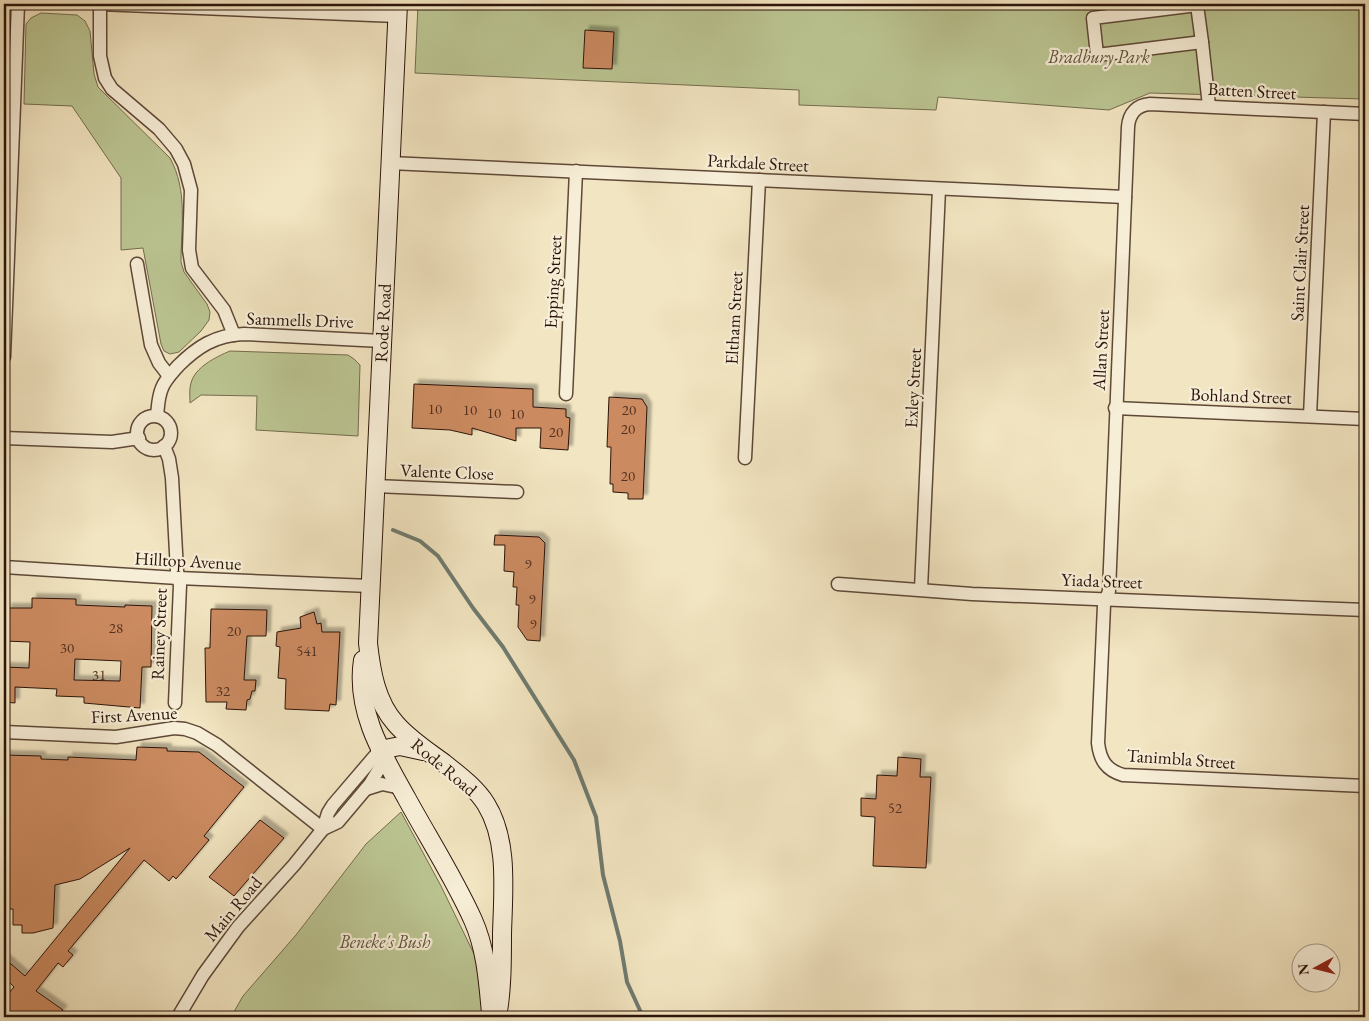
<svg xmlns="http://www.w3.org/2000/svg" width="1369" height="1021" viewBox="0 0 1369 1021" font-family="'EB Garamond',serif">
<style>
.green{fill:#bbc592;stroke:#746c4e}
.lines{fill:none;stroke-linecap:round;stroke-linejoin:round}
.stream{stroke:#6f7b6f;stroke-width:4}
.building{fill:#cb8a60;stroke:#2c140b;fill-rule:evenodd;filter:url(#shadow)}
.street-casing{stroke:#5e4838;stroke-width:15}
.secondary-casing{stroke:#2c140b;stroke-width:20}
.street{stroke:#f7eed7;stroke-width:12}
.secondary{stroke:#f7eed7;stroke-width:18}
.labels{text-anchor:middle;stroke-width:4.5;stroke-linejoin:round;paint-order:stroke}
.number-label{font-size:15px;fill:#543220}
.park-label{font-size:18px;font-style:italic;fill:#5e523a;stroke:#f7eed7}
.street-label{font-size:18px;fill:#2c140b;stroke:#f7eed7}
</style>
<defs>
<filter id="shadow"><feDropShadow dx="4.5" dy="-4.5" stdDeviation="1" flood-color="#0004"/></filter>
</defs>
<rect width="100%" height="100%" fill="#f2e5c1"/>
<filter id="stains"><feTurbulence type="fractalNoise" baseFrequency=".004" numOctaves="4"/><feColorMatrix values="0 0 0 0 .2 0 0 0 0 .09 0 0 0 0 .02 0 0 0 .5 -.17"/></filter>
<radialGradient id="worn" r=".72"><stop offset=".6" stop-color="#630" stop-opacity="0"/><stop offset="1" stop-color="#630" stop-opacity=".3"/></radialGradient>
<!-- green -->
<g class="green">
<polygon points="418,4 1365,4 1365,99 1150,93 1109,110 938,97 936,110 799,105 799,90 415,73"/>
<path d="M41 13 77 15 85 21 90 31 94 74 98 87 170 158C188 191 181 225 181 262L184 272 207 304 210 312 209 320 201 331 179 352 170 354 164 351 161 344 143 248 121 250V178L72 106 24 104 26 24 31 18Z"/>
<path d="M230 351 348 355 354 359 360 365 358 436 256 430 257 396 201 395 190 403C190 397 189 389 191 383 195 367 216 357 230 351Z"/>
<polygon points="401,812 441,886 476,958 484,1017 231,1017 243,996 296,935 366,844"/>
</g>
<g class="lines">
<!-- stream -->
<polyline class="stream" points="393,530 420,541 438,556 473,608 503,647 574,760 596,817 603,875 620,941 627,982 643,1017"/>
</g>
<!-- building -->
<g class="building">
<polygon points="585,30 614,32 612,69 583,68"/>
<polygon points="414,384 533,389 533,407 566,409 566,417 570,418 568,450 540,448 541,428 516,428 516,441 472,428 472,435 450,430 412,428"/>
<polygon points="609,397 642,399 647,407 643,499 628,499 628,493 613,492 613,484 610,484 611,447 607,447"/>
<polygon points="495,535 539,537 545,543 540,641 527,640 518,627 519,605 516,605 517,587 513,587 514,572 504,571 505,545 494,545"/>
<path d="M32 598 76 599V605L125 607V605L152 606 151 667H142L140 708 84 703V697L56 696 57 689 15 687V703L4 702V667L29 668 30 642 4 641V614H7V608H32ZM75 659 121 661 120 681 74 680Z"/>
<polygon points="211,609 267,610 266,636 247,636 244,680 256,680 255,691 252,691 250,699 247,700 246,710 226,709 227,702 206,702 205,648 210,648"/>
<polygon points="314,612 317,624 321,623 322,632 340,632 336,705 330,704 329,711 285,709 286,679 278,678 280,647 276,646 277,632 301,628 300,617"/>
<polygon points="137,747 167,748 167,751 199,752 244,787 204,836 209,840 176,879 173,876 169,881 144,860 68,951 73,955 63,967 58,963 36,991 63,1010 57,1017 4,1017 4,999 14,987 4,977 4,958 25,976 130,848 80,879 55,885 53,928 33,933 22,933 22,925 13,925 13,909 4,909 4,755 41,756 41,759 68,760 68,757 136,760"/>
<polygon points="898,757 921,759 920,777 931,777 926,868 873,866 875,817 861,816 861,798 876,799 877,775 897,776"/>
<polygon points="260,820 284,838 234,896 209,877"/>
</g>
<g class="lines">
<!-- street casing -->
<g class="street-casing">
<g id="street">
<polyline points="99,4 397,16"/>
<polyline points="100,4 100,56 105,78 112,89 159,129 176,149 184,164 191,190 189,250 192,268 224,310 234,335"/>
<polygon points="1197,5 1202,42 1097,55 1093,18"/>
<polyline points="1202,42 1209,106"/>
<path d="M1365 114 1150 104C1137 105 1129 113 1128 127L1109 591 1104 605 1098 743C1100 760 1106 770 1123 775L1365 786"/>
<polyline points="390,163 1125,197"/>
<polyline points="137,264 151,345 159,363 169,376"/>
<polyline points="4,357 18,4"/>
<polyline points="566,394 576,171"/>
<polyline points="1115,408 1365,419"/>
<path d="M157 416C158 407 158 397 162 388 165 380 172 373 178 366 197 347 215 335 244 334L382 341"/>
<polyline points="1310,416 1324,112"/>
<circle cx="154" cy="433" r="17"/>
<polyline points="4,438 112,442 139,438"/>
<polyline points="164,446 169,459 172,478 177,571 180,585 175,703"/>
<polyline points="745,458 759,180"/>
<polyline points="375,486 517,492"/>
<polyline points="4,567 178,578 370,586"/>
<polyline points="838,584 972,594 1365,610"/>
<polyline points="921,589 939,189"/>
<polyline points="4,732 116,737 174,728 185,729 197,733 217,745 323,829"/>
<polyline points="366,789 382,784 401,788"/>
<polyline points="323,829 338,822 370,784 385,759"/>
<polyline points="178,1017 203,975 238,927 294,865 323,829 328,813 333,805 380,750"/>
</g>
</g>
<!-- secondary casing -->
<g class="secondary-casing">
<g id="secondary">
<path d="M398 4 368 643C371 671 376 702 396 724 410 740 429 752 445 764 460 776 476 788 486 804 509 841 503 892 502 934 502 962 502 990 497 1017"/>
<path d="M363 660C355 711 383 756 407 799 429 839 454 878 473 920 486 949 488 981 491 1013"/>
<polyline points="380,750 400,746 423,751"/>
</g>
</g>
<!-- street -->
<use href="#street" class="street"/>
<!-- secondary -->
<use href="#secondary" class="secondary"/>
</g>
<g class="labels">
<!-- number labels -->
<g class="number-label">
<text x="435" y="414">10</text>
<text x="470" y="415">10</text>
<text x="629" y="415">20</text>
<text x="494" y="418">10</text>
<text x="517" y="419">10</text>
<text x="628" y="434">20</text>
<text x="556" y="437">20</text>
<text x="628" y="481">20</text>
<text x="528" y="569">9</text>
<text x="532" y="604">9</text>
<text x="533" y="629">9</text>
<text x="116" y="633">28</text>
<text x="234" y="636">20</text>
<text x="67" y="653">30</text>
<text x="307" y="656">541</text>
<text x="99" y="680">31</text>
<text x="223" y="696">32</text>
<text x="895" y="813">52</text>
</g>
<!-- park labels -->
<g class="park-label">
<text x="1099" y="63">Bradbury Park</text>
<text x="385" y="948">Beneke's Bush</text>
</g>
<!-- street labels -->
<g class="street-label">
<text transform="translate(1252 91) rotate(3)" y="6">Batten Street</text>
<text transform="translate(758 163) rotate(3)" y="6">Parkdale Street</text>
<text transform="translate(1300 263) rotate(-87)" y="6">Saint Clair Street</text>
<text transform="translate(553 282) rotate(-87)" y="6">Epping Street</text>
<text transform="translate(734 318) rotate(-87)" y="6">Eltham Street</text>
<text transform="translate(300 320) rotate(2)" y="6">Sammells Drive</text>
<text transform="translate(383 323) rotate(-87)" y="6">Rode Road</text>
<text transform="translate(1101 350) rotate(-87)" y="6">Allan Street</text>
<text transform="translate(913 388) rotate(-87)" y="6">Exley Street</text>
<text transform="translate(1241 396) rotate(2)" y="6">Bohland Street</text>
<text transform="translate(447 472) rotate(2)" y="6">Valente Close</text>
<text transform="translate(188 561) rotate(3)" y="6">Hilltop Avenue</text>
<text transform="translate(1102 581) rotate(2)" y="6">Yiada Street</text>
<text transform="translate(159 634) rotate(-88)" y="6">Rainey Street</text>
<text transform="translate(134 715) rotate(-3)" y="6">First Avenue</text>
<text transform="translate(1181 759) rotate(4)" y="6">Tanimbla Street</text>
<text transform="translate(444 767) rotate(40)" y="6">Rode Road</text>
<text transform="translate(233 909) rotate(-50)" y="6">Main Road</text>
</g>
</g>
<!-- margin -->
<rect width="1369" height="1021" fill="none" stroke="#f2e5c1" stroke-width="20"/>
<rect x="5" y="5" width="1359" height="1011" fill="none" stroke="#2c140b" stroke-width="2.5"/>
<rect x="10" y="10" width="1349" height="1001" fill="none" stroke="#2c140b"/>
<!-- north arrow -->
<g transform="translate(1316 968) rotate(263)"><circle r="24" fill="#f7eed7" stroke="#a69785"/>
<path d="M0-4L9 19L0 12L-9 19Z" fill="#8f2418"/>
<text y="-8" font-size="14" font-weight="bold" text-anchor="middle" fill="#2c140b">N</text>
</g>
<rect width="100%" height="100%" filter="url(#stains)"/>
<rect width="100%" height="100%" fill="url(#worn)"/>
</svg>
